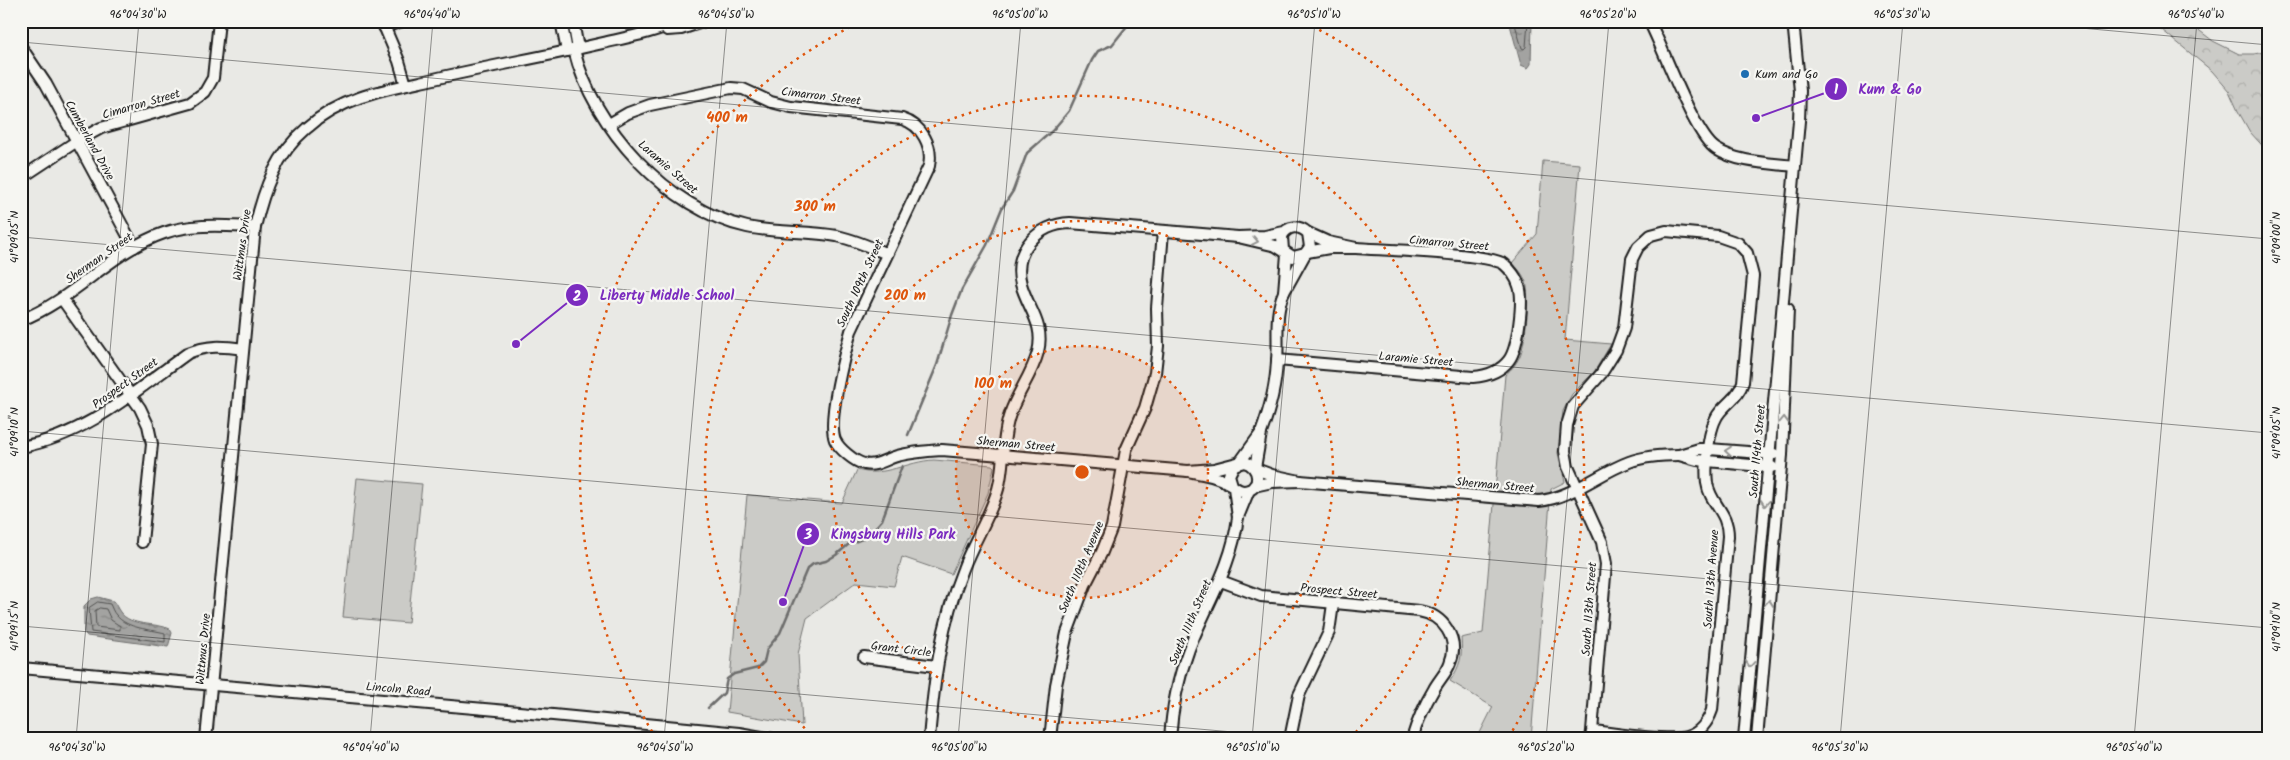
<svg xmlns="http://www.w3.org/2000/svg" width="2290" height="760" viewBox="0 0 2290 760" font-family="Kalam,sans-serif">
<style>
.forest{fill:url(#forest-crowns);stroke:#747472}
.park{fill:#cbcbc7;stroke:#747472}
.water{fill:url(#water-ripples);stroke:#6d6d6c}
.lines{fill:none;stroke-linecap:round;stroke-linejoin:round}
.shore{stroke:#525251;stroke-width:1}
.stream{stroke:#6d6d6c;stroke-width:2.5}
.minor-casing{stroke:#1c1c1c;stroke-width:14}
.minor{stroke:#f6f6f2;stroke-width:10}
.oneway{stroke:#949492}
.ticks{fill:none;stroke:#1c1c1c;stroke-width:1;stroke-opacity:0.45}
.ring{fill:none;stroke:#de560d;stroke-width:2.5;stroke-dasharray:2.5 5}
.poi-dot{fill:#1f6fb2;stroke:#f6f6f2;stroke-width:2}
.labels{text-anchor:middle;stroke-width:4.5;stroke-linejoin:round;paint-order:stroke}
.poi-label{font-size:12px;fill:#1c1c1c;stroke:#f6f6f2;text-anchor:start}
.street-label{font-size:12px;fill:#1c1c1c;stroke:#f6f6f2}
.centre{fill:#de560d;stroke:#f6f6f2;stroke-width:2.5}
.ring-label{font-size:15px;text-anchor:middle;font-weight:bold;fill:#de560d;stroke:#f6f6f2;stroke-width:4.5;stroke-linejoin:round;paint-order:stroke}
.leader{fill:none;stroke:#7b2cbf;stroke-width:2}
.callout-dot{fill:#7b2cbf;stroke:#f6f6f2;stroke-width:2}
.mark-label{font-size:15px;text-anchor:middle;font-weight:bold;fill:#fff}
.callout-label{font-size:14px;text-anchor:middle;font-weight:bold;fill:#7b2cbf;stroke:#f6f6f2;stroke-width:4.5;stroke-linejoin:round;paint-order:stroke}
.neatline{fill:none;stroke:#1c1c1c;stroke-width:2}
.ticks-label{font-size:12px;text-anchor:middle;fill:#1c1c1c}
</style>
<defs>
<pattern id="forest-crowns" width="20" height="18" patternUnits="userSpaceOnUse" patternTransform="scale(1.25)"><rect width="20" height="18" fill="#cbcbc7"/><path d="M2 6a3 3 0 1 1 6 0M12 15a3 3 0 1 1 6 0" fill="none" stroke="#aeaeaa"/></pattern>
<pattern id="water-ripples" width="26" height="14" patternUnits="userSpaceOnUse" patternTransform="scale(1.25)"><rect width="26" height="14" fill="#a3a3a1"/><path d="M2 4q2-2 4 0t4 0M15 11q2-2 4 0t4 0" fill="none" stroke="#848482"/></pattern>
</defs>
<rect width="100%" height="100%" fill="#e9e9e5"/>
<filter id="ink" filterUnits="userSpaceOnUse"><feTurbulence type="fractalNoise" baseFrequency=".02" numOctaves="2"/><feDisplacementMap in="SourceGraphic" scale="10" xChannelSelector="R" yChannelSelector="G"/><feConvolveMatrix kernelMatrix="1 2 1 2 8 2 1 2 1" color-interpolation-filters="sRGB"/></filter>
<g filter="url(#ink)">
<!-- forest -->
<polygon class="forest" points="2151,21 2187,21 2213,41 2239,54 2254,54 2269,51 2269,153 2250,132 2238,111 2229,91 2212,71"/>
<!-- park -->
<g class="park">
<path d="M1543 161 1580 164 1565 340 1611 344 1594 372 1572 394 1563 411 1558 453 1565 482 1551 489 1531 739H1477L1493 707 1450 681C1460 667 1463 655 1461 638L1483 633 1505 375C1512 369 1518 362 1521 353 1526 338 1530 296 1526 282 1523 274 1518 268 1512 263L1537 234Z"/>
<path d="M934 460 992 465 994 467 988 493 951 574 902 557 894 586 856 582 807 618 798 654 802 725 727 712 747 495 842 503 857 470C883 478 908 461 934 460Z"/>
<polygon points="357,478 422,484 408,623 343,617"/>
</g>
<!-- water -->
<g class="water">
<polygon points="1509,21 1532,21 1531,64 1528,68 1521,65"/>
<path d="M98 597 113 601C116 604 117 608 120 612 131 627 155 622 170 629L172 633 168 647 87 636 84 632V606L91 599Z"/>
</g>
<g class="lines">
<!-- shore -->
<g class="shore">
<polyline points="1514,21 1522,48 1524,49 1526,47 1528,21"/>
<path d="M98 602 110 604C112 608 113 612 116 615 127 629 150 629 165 633V642L91 632 89 608Z"/>
<polygon points="100,608 106,609 111,620 120,626 120,630 96,627 95,611"/>
</g>
<!-- stream -->
<g class="stream">
<polyline points="908,435 937,365 952,315 962,289 987,245 1002,208 1013,191 1027,153 1052,131 1069,111 1092,60 1098,51 1112,45 1131,21"/>
<polyline points="708,708 724,693 727,679 734,674 758,668 764,662 767,649 780,633 807,569 813,564 826,561 836,555 849,544 862,539 873,530 882,520 902,466"/>
</g>
<!-- minor casing -->
<g class="minor-casing">
<g id="minor">
<polyline points="382,21 399,61 406,85"/>
<polyline points="561,21 567,51"/>
<polyline points="573,21 578,49"/>
<path d="M1649 21C1664 49 1694 135 1716 149 1738 163 1770 163 1795 166"/>
<polyline points="384,27 402,21"/>
<polyline points="667,30 681,29 705,21"/>
<polyline points="21,47 46,84 134,247"/>
<path d="M574 50C593 127 668 210 747 227 776 233 807 231 837 236 855 240 871 247 887 254"/>
<path d="M609 124 628 113 650 105 731 88 743 89 771 102 791 107 902 119C922 125 933 146 929 166L851 331C845 352 827 420 835 440 839 449 855 462 864 464 876 467 886 459 897 456 912 452 927 451 942 450L1188 471"/>
<polyline points="21,178 77,141 101,128 190,103 205,92 213,78 219,21"/>
<path d="M1283 250 1282 236C1288 225 1299 225 1308 233L1310 247 1305 254 1293 257 1276 246 1238 237 1265 236 1284 232"/>
<polyline points="1307,252 1329,248 1356,248 1328,242 1308,233"/>
<polyline points="1287,254 1284,292 1305,254"/>
<polyline points="62,299 140,408 148,425 152,444 142,542"/>
<path d="M21 320C74 300 111 251 164 233 194 223 224 226 255 227"/>
<path d="M1277 360 1473 377C1487 376 1500 372 1509 360 1518 348 1524 300 1519 286 1517 278 1510 269 1504 264 1487 253 1383 250 1356 248"/>
<path d="M1261 433C1270 409 1276 385 1277 361 1279 336 1274 315 1284 292"/>
<path d="M21 447C87 435 135 391 188 353 207 345 223 346 243 349"/>
<polyline points="1240,462 1261,433 1255,468"/>
<polyline points="1772,467 1697,460 1679,455 1699,449 1709,449 1774,454"/>
<path d="M1300 481 1539 501C1571 498 1599 473 1629 462 1645 456 1662 455 1679 455"/>
<path d="M1232 485 1229 475 1234 465 1244 462C1260 465 1263 490 1244 491 1238 491 1235 487 1230 484 1217 476 1203 474 1188 471L1214 469 1237 463"/>
<polyline points="1254,486 1272,482 1300,481 1272,475 1256,469"/>
<polyline points="1234,488 1238,517 1249,490"/>
<path d="M1221 581 1261 596 1419 611C1443 615 1460 639 1450 663 1447 672 1439 680 1434 689 1425 704 1417 722 1412 739"/>
<polyline points="864,657 936,666"/>
<polyline points="21,668 553,715 739,733 773,739"/>
<path d="M206 739 255 227C264 189 276 154 307 128 340 98 383 90 425 81 484 67 544 57 603 43 629 37 656 32 680 21"/>
<path d="M929 739C934 680 941 624 963 569 973 542 990 517 998 489 1005 465 1001 438 1010 414 1017 393 1032 375 1038 352 1045 324 1028 309 1021 284 1012 251 1038 224 1070 223L1238 237"/>
<polyline points="1050,739 1056,685 1067,633 1085,585 1102,552 1112,527 1126,450 1145,408 1155,373 1158,346 1157,308 1163,231"/>
<path d="M1170 739C1172 708 1178 678 1189 649 1207 603 1232 567 1238 517"/>
<polyline points="1290,739 1299,695 1329,632 1333,604"/>
<path d="M1591 739 1592 731 1606 564 1602 542 1568 467 1565 451 1567 425 1573 406 1601 374 1616 350 1624 328 1632 259 1638 247 1651 235 1666 231 1718 236 1738 243 1747 253 1753 276 1743 382C1739 396 1728 402 1720 412 1708 426 1705 466 1707 483 1710 504 1728 511 1728 536L1712 710C1708 722 1699 734 1686 737 1667 742 1614 733 1592 731"/>
<polyline points="1744,739 1799,121 1800,91 1793,21"/>
<polyline points="1757,739 1782,455 1788,309"/>
</g>
</g>
<!-- minor -->
<use href="#minor" class="minor"/>
</g>
<!-- one-way arrows -->
<defs><path id="oneway-chevron" d="M-2-3.5L2.5 0L-2 3.5" fill="none" stroke-width="1.6" stroke-linecap="round" stroke-linejoin="round" transform="scale(1.25)"/></defs>
<g class="oneway">
<use href="#oneway-chevron" transform="translate(1255 241) rotate(11)"/>
<use href="#oneway-chevron" transform="translate(1784 420) rotate(-88)"/>
<use href="#oneway-chevron" transform="translate(1728 451) rotate(-175)"/>
<use href="#oneway-chevron" transform="translate(1765 503) rotate(95)"/>
<use href="#oneway-chevron" transform="translate(1769 603) rotate(-85)"/>
<use href="#oneway-chevron" transform="translate(1750 664) rotate(95)"/>
</g>
</g>
<!-- ticks -->
<path class="ticks" d="M2003 21 2269 45M21 42 2269 239M21 237 2269 433M21 431 2269 628M21 626 1313 739M76 739 139 21M370 739 433 21M664 739 727 21M958 739 1021 21M1252 739 1315 21M1546 739 1609 21M1840 739 1903 21M2134 739 2197 21"/>
<!-- distance rings -->
<circle cx="1082" cy="472" r="126" fill="#de560d" fill-opacity=".12"/>
<g class="ring">
<circle cx="1082" cy="472" r="126"/>
<circle cx="1082" cy="472" r="251"/>
<path d="M815 739A377 377 0 1 1 1349 739"/>
<path d="M656 738A502 502 0 0 1 858 23M1306 23A502 502 0 0 1 1508 738"/>
</g>
<!-- markers -->
<circle class="poi-dot" cx="1745" cy="74" r="5"/>
<g class="labels">
<!-- poi labels -->
<g class="poi-label">
<text x="1755" y="78">Kum and Go</text>
</g>
<!-- street labels -->
<g class="street-label">
<text transform="translate(821 96) rotate(7)" y="4">Cimarron Street</text>
<text transform="translate(141 104) rotate(-16)" y="4">Cimarron Street</text>
<text transform="translate(90 140) rotate(61)" y="4">Cumberland Drive</text>
<text transform="translate(668 167) rotate(41)" y="4">Laramie Street</text>
<text transform="translate(1449 243) rotate(5)" y="4">Cimarron Street</text>
<text transform="translate(242 245) rotate(-82)" y="4">Wittmus Drive</text>
<text transform="translate(99 258) rotate(-35)" y="4">Sherman Street</text>
<text transform="translate(860 283) rotate(-65)" y="4">South 109th Street</text>
<text transform="translate(1416 359) rotate(5)" y="4">Laramie Street</text>
<text transform="translate(125 383) rotate(-36)" y="4">Prospect Street</text>
<text transform="translate(1016 444) rotate(5)" y="4">Sherman Street</text>
<text transform="translate(1757 451) rotate(-85)" y="4">South 114th Street</text>
<text transform="translate(1495 485) rotate(5)" y="4">Sherman Street</text>
<text transform="translate(1081 567) rotate(-67)" y="4">South 110th Avenue</text>
<text transform="translate(1711 579) rotate(-86)" y="4">South 113th Avenue</text>
<text transform="translate(1339 591) rotate(5)" y="4">Prospect Street</text>
<text transform="translate(1589 609) rotate(-86)" y="4">South 113th Street</text>
<text transform="translate(1190 622) rotate(-67)" y="4">South 111th Street</text>
<text transform="translate(203 649) rotate(-85)" y="4">Wittmus Drive</text>
<text transform="translate(901 649) rotate(7)" y="4">Grant Circle</text>
<text transform="translate(398 689) rotate(5)" y="4">Lincoln Road</text>
</g>
</g>
<circle cx="1082" cy="472" r="8" class="centre"/>
<g class="ring-label">
<text x="727" y="122">400 m</text>
<text x="815" y="211">300 m</text>
<text x="905" y="300">200 m</text>
<text x="993" y="388">100 m</text>
</g>
<!-- callouts -->
<path class="leader" d="M1756 118L1836 89M516 344L577 295M783 602L808 534"/>
<g class="callout-dot">
<circle cx="1756" cy="118" r="5"/>
<circle cx="516" cy="344" r="5"/>
<circle cx="783" cy="602" r="5"/>
<circle cx="1836" cy="89" r="12"/>
<circle cx="577" cy="295" r="12"/>
<circle cx="808" cy="534" r="12"/>
</g>
<g class="mark-label">
<text x="1836" y="94">1</text>
<text x="577" y="301">2</text>
<text x="808" y="539">3</text>
</g>
<g class="callout-label">
<text x="1890" y="94">Kum &amp; Go</text>
<text x="667" y="300">Liberty Middle School</text>
<text x="893" y="539">Kingsbury Hills Park</text>
</g>
<!-- margin -->
<rect width="2290" height="760" fill="none" stroke="#f6f6f2" stroke-width="55"/>
<rect x="28" y="28" width="2234" height="704" class="neatline"/>
<g class="ticks-label">
<text x="138" y="18">96°04'30"W</text>
<text x="432" y="18">96°04'40"W</text>
<text x="726" y="18">96°04'50"W</text>
<text x="1020" y="18">96°05'00"W</text>
<text x="1314" y="18">96°05'10"W</text>
<text x="1608" y="18">96°05'20"W</text>
<text x="1902" y="18">96°05'30"W</text>
<text x="2196" y="18">96°05'40"W</text>
<text transform="translate(14 237) rotate(-90)" y="4">41°09'05"N</text>
<text transform="translate(2276 238) rotate(-90)" y="4">41°09'00"N</text>
<text transform="translate(14 432) rotate(-90)" y="4">41°09'10"N</text>
<text transform="translate(2276 433) rotate(-90)" y="4">41°09'05"N</text>
<text transform="translate(14 626) rotate(-90)" y="4">41°09'15"N</text>
<text transform="translate(2276 627) rotate(-90)" y="4">41°09'10"N</text>
<text x="77" y="751">96°04'30"W</text>
<text x="371" y="751">96°04'40"W</text>
<text x="665" y="751">96°04'50"W</text>
<text x="959" y="751">96°05'00"W</text>
<text x="1253" y="751">96°05'10"W</text>
<text x="1546" y="751">96°05'20"W</text>
<text x="1840" y="751">96°05'30"W</text>
<text x="2134" y="751">96°05'40"W</text>
</g>
</svg>
